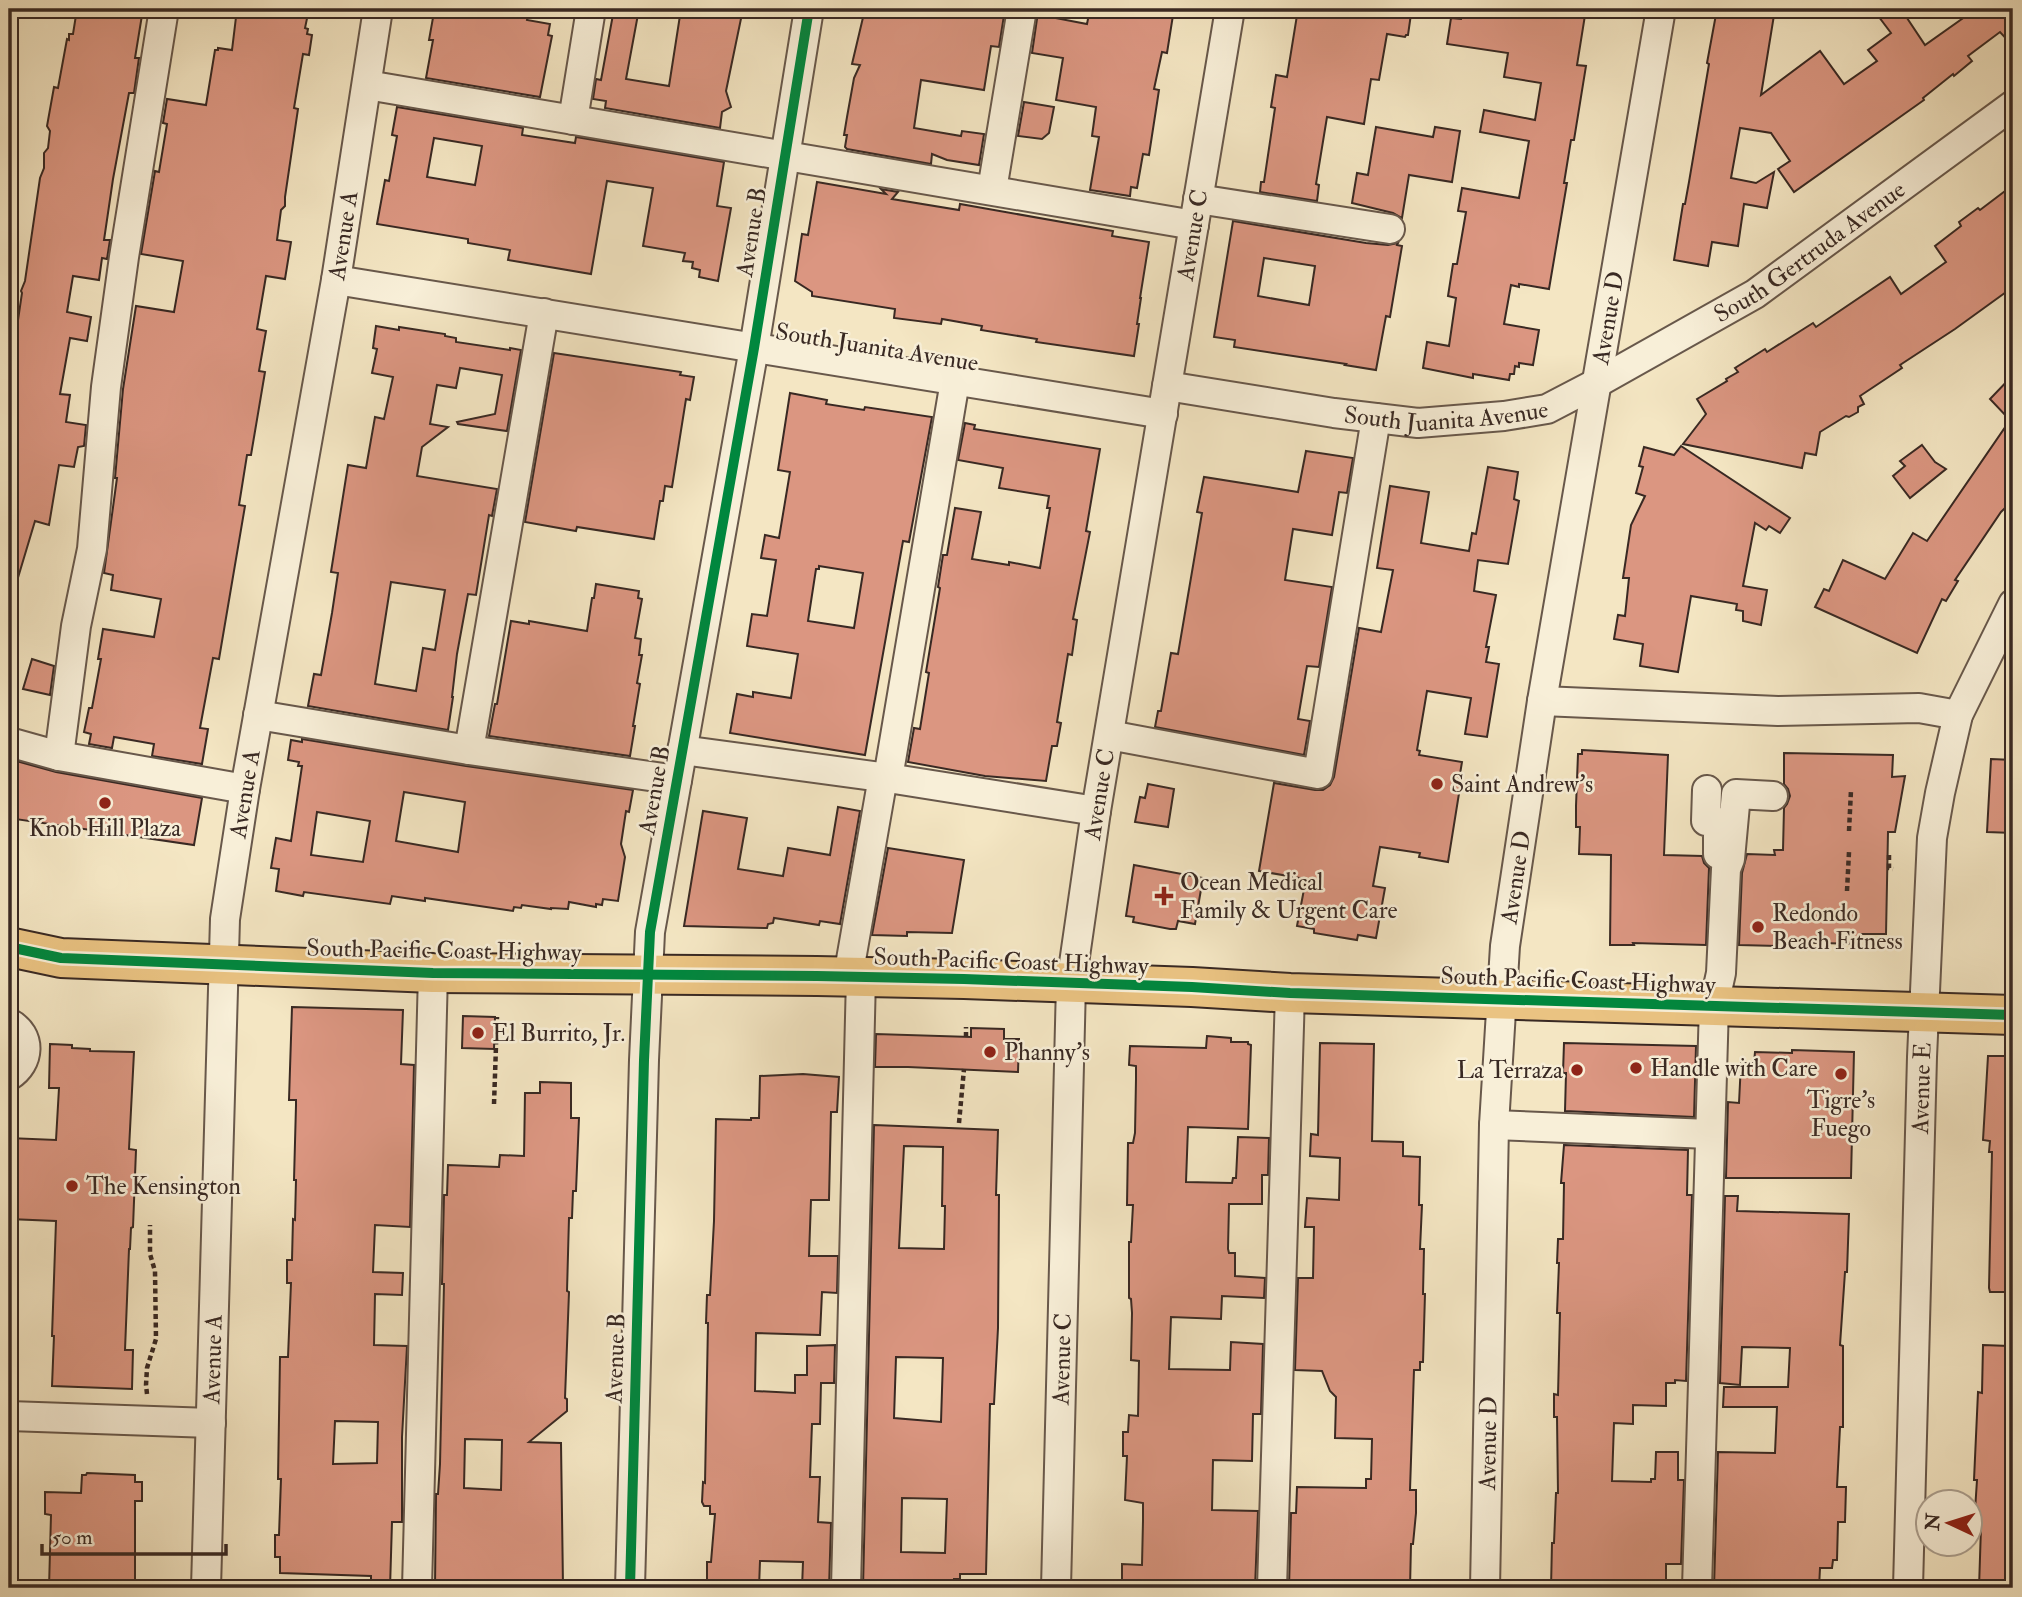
<svg xmlns="http://www.w3.org/2000/svg" width="2022" height="1597" viewBox="0 0 2022 1597" font-family="'IM FELL Double Pica',serif">
<style>
.building{fill:#db9681;stroke:#392923;stroke-width:2;fill-rule:evenodd}
.lines{fill:none;stroke-linecap:round;stroke-linejoin:round}
.minor-casing{stroke:#68584b;stroke-width:32}
.highway-casing{stroke:#392923;stroke-width:42}
.path{stroke:#392923;stroke-width:4.5;stroke-dasharray:5 3.5;stroke-linecap:butt}
.minor{stroke:#f8efd8;stroke-width:28}
.highway{stroke:#eac382;stroke-width:38}
.cycleway-casing{stroke:#f8efd8;stroke-width:15}
.cycleway{stroke:#00873e;stroke-width:10}
.poi-dot{fill:#8f2418;stroke:#f8efd8;stroke-width:2.5}
.labels{text-anchor:middle;stroke-width:5;stroke-linejoin:round;paint-order:stroke}
.street-label{font-size:24px;fill:#392923;stroke:#f8efd8}
.poi-label{font-size:24px;fill:#392923;stroke:#f8efd8;text-anchor:start}
</style>
<rect width="100%" height="100%" fill="#f4e6c3"/>
<filter id="stains"><feTurbulence type="fractalNoise" baseFrequency=".00286" numOctaves="4"/><feColorMatrix values="0 0 0 0 .2 0 0 0 0 .09 0 0 0 0 .02 0 0 0 .5 -.17"/></filter>
<radialGradient id="worn" r=".72"><stop offset=".6" stop-color="#630" stop-opacity="0"/><stop offset="1" stop-color="#630" stop-opacity=".3"/></radialGradient>
<!-- building -->
<g class="building">
<polygon points="77,9 143,9 135,58 139,58 134,93 129,93 113,179 104,240 110,240 107,259 102,258 99,280 73,276 67,312 91,317 87,341 70,338 60,394 70,395 66,422 86,425 84,446 78,447 74,467 59,465 49,525 35,521 14,591 9,591 9,381 22,293 21,291 25,281 40,178 44,168 44,153 48,148 50,131 47,126 54,87 58,88 67,39 69,40 69,34 73,34"/>
<polygon points="237,9 309,9 305,28 308,29 307,34 312,35 309,55 303,54 294,108 298,109 285,197 285,206 281,210 277,240 291,242 285,279 266,276 257,329 266,331 259,371 265,372 251,455 247,455 239,505 245,506 219,659 213,658 200,728 208,729 202,764 152,756 154,744 114,737 112,748 89,744 91,734 84,732 89,708 92,708 101,659 98,659 103,629 154,637 161,599 111,590 113,575 104,573 117,478 115,478 123,389 136,306 174,312 183,261 141,254 155,171 159,172 167,124 163,123 167,99 206,105 215,50 218,50 218,48 232,50"/>
<polygon points="443,9 529,9 527,20 550,24 548,35 552,36 540,97 426,78 433,40 429,40 434,12 443,13"/>
<polygon points="614,9 639,9 626,79 669,86 681,9 743,9 726,91 731,107 722,112 720,128 605,108 606,101 593,99 596,79 601,80"/>
<polygon points="865,9 1005,9 999,47 991,46 984,90 921,80 914,128 961,136 962,131 984,134 979,165 947,160 932,154 931,164 847,149 845,147 847,135 844,135 847,117 854,78 860,65 852,64"/>
<polygon points="1090,9 1174,9 1167,53 1162,52 1154,89 1159,90 1149,155 1143,154 1137,188 1131,187 1130,196 1090,190 1099,137 1092,136 1096,107 1056,100 1063,58 1032,53 1038,12 1050,14 1050,17 1087,24"/>
<polygon points="1298,9 1407,9 1406,13 1411,14 1408,35 1406,35 1405,37 1387,34 1379,80 1371,79 1364,124 1327,117 1316,184 1319,185 1317,201 1260,192 1261,182 1264,182 1275,108 1271,107 1276,75 1287,77"/>
<polygon points="1462,9 1586,9 1577,65 1586,66 1574,140 1571,140 1564,183 1567,183 1549,289 1519,284 1519,287 1511,285 1504,324 1539,330 1533,365 1519,363 1519,367 1515,366 1514,374 1510,374 1509,380 1473,374 1473,378 1423,368 1427,342 1449,346 1456,298 1448,296 1453,264 1457,264 1466,212 1458,211 1462,188 1519,198 1529,141 1480,132 1484,110 1535,120 1541,83 1504,77 1508,53 1447,44 1451,18 1461,19"/>
<polygon points="1717,9 1775,9 1761,95 1820,51 1844,84 1877,61 1868,50 1891,33 1879,17 1892,9 1901,9 1925,45 1976,9 2013,9 2013,46 2000,32 1968,56 1972,61 1954,76 1953,74 1923,98 1924,100 1794,192 1778,169 1790,161 1771,133 1740,128 1731,178 1756,183 1774,172 1767,208 1744,204 1738,246 1712,242 1708,266 1674,260 1683,204 1685,204 1689,182 1709,64 1707,63"/>
<polygon points="1024,102 1054,107 1049,133 1042,139 1018,136"/>
<path d="M397 107 523 128 522 135 575 143 576 137 724 162 717 206 731 208 718 281 699 277 700 270 692 268 693 262 683 261 685 253 643 246 653 188 607 181 591 274 508 260 510 250 468 243V239L377 224 385 180 389 181 397 136 392 135ZM434 138 482 146 475 185 427 177Z"/>
<polygon points="1376,127 1433,137 1435,127 1460,131 1452,182 1409,175 1402,218 1393,213 1352,203 1357,173 1368,175"/>
<polygon points="817,182 886,194 881,189 898,192 892,199 959,210 960,204 1113,231 1112,236 1149,242 1140,298 1141,298 1137,324 1139,324 1134,356 1036,342 1037,339 981,330 982,326 942,319 941,324 894,318 895,309 812,296 812,292 795,281 802,234 808,235"/>
<polygon points="2013,185 2013,287 1955,329 1900,365 1902,368 1860,396 1864,404 1858,407 1858,412 1849,417 1846,416 1820,432 1816,455 1805,453 1802,468 1683,444 1706,414 1697,399 1727,381 1726,379 1738,372 1735,368 1765,349 1767,352 1813,323 1816,327 1890,277 1901,294 1946,262 1935,246 1961,226 1959,222 1978,208 1980,210"/>
<path d="M1233 221 1366 243 1388 245 1398 243 1397 245 1402 246 1390 317 1386 316 1376 370 1345 365 1346 364 1234 347 1235 340 1214 337ZM1264 258 1315 266 1309 305 1258 296Z"/>
<path d="M376 326 399 330V327L445 334V336L456 338V342L510 350V348L521 350 507 431 458 424 457 422 495 414 502 375 460 368 456 388 437 385 430 424 448 427 422 447 417 476 497 489 492 516 489 515 476 595 468 594 457 654 452 697H453L448 730 308 706 314 674 321 675 332 613 338 573 331 572 348 465 366 468 375 417 384 419 393 377 372 373 377 349 373 348ZM391 582 445 590 435 650 423 648 416 691 375 684Z"/>
<polygon points="554,353 681,372 680,375 694,377 690,400 686,399 672,487 665,486 663,501 660,501 654,539 577,527 576,531 525,522"/>
<polygon points="2013,375 2013,500 2001,512 1955,580 1958,581 1946,601 1942,599 1917,653 1815,607 1824,589 1829,591 1843,560 1885,579 1913,533 1927,541 2010,420 1990,399"/>
<path d="M790 393 827 400 826 404 864 410 865 407 932 417 909 542 903 541 865 755 730 733 737 694 753 697V692L791 698 798 654 747 646 752 614 767 616 776 560 761 558 765 535 779 538 790 472 778 470ZM819 566 863 573 854 628 808 621 816 569H819Z"/>
<polygon points="965,423 975,425 974,429 1100,449 1086,531 1090,532 1073,619 1077,620 1072,655 1068,654 1057,722 1061,723 1057,746 1052,746 1046,781 985,776 908,762 914,728 920,729 929,673 926,672 940,588 938,587 943,555 947,555 955,508 981,512 972,559 1009,565 1009,562 1040,568 1050,508 1047,508 1049,496 999,488 1003,468 958,460"/>
<polygon points="1922,445 1935,462 1946,469 1910,498 1893,476 1905,466 1900,461"/>
<polygon points="1681,446 1790,518 1780,533 1769,526 1766,530 1755,523 1743,586 1767,590 1761,625 1743,621 1743,611 1736,610 1737,604 1691,596 1678,672 1640,666 1643,644 1614,639 1618,615 1625,616 1629,578 1623,578 1631,525 1645,496 1636,493 1643,467 1639,466 1644,447 1674,455"/>
<polygon points="1306,451 1353,458 1347,493 1339,492 1332,535 1293,529 1285,580 1332,587 1319,667 1307,666 1298,719 1310,721 1304,755 1155,727 1158,711 1161,711 1171,653 1178,654 1202,513 1197,512 1204,477 1298,492"/>
<polygon points="1488,467 1518,472 1514,499 1519,501 1508,564 1478,560 1474,591 1496,595 1486,647 1489,647 1486,662 1499,664 1487,737 1465,734 1471,698 1427,691 1417,750 1420,751 1419,755 1462,762 1459,780 1461,781 1448,862 1419,857 1420,853 1380,847 1373,886 1385,888 1376,938 1358,935 1357,940 1314,933 1314,929 1297,926 1306,879 1259,871 1274,783 1315,790 1323,790 1330,785 1334,777 1359,628 1381,632 1393,570 1377,568 1390,486 1429,492 1421,543 1469,551 1472,533 1476,534"/>
<polygon points="596,584 639,591 638,598 642,599 635,638 641,639 639,655 642,655 637,683 640,684 633,726 635,726 630,756 489,736 495,704 497,704 511,621 529,624 529,621 587,631 592,598 594,598"/>
<polygon points="32,659 54,666 50,695 23,689"/>
<path d="M302 739 466 766 633 790 629 812 626 811 621 844 625 857 618 901 603 899 602 905 596 904V907L569 902 568 909 551 908V909L522 905 521 908 514 907 513 911 425 898V901L392 896 390 904 304 892 303 896 276 891 279 869 271 868 276 838 291 841 302 766H298L299 762 288 760 291 740 302 742ZM404 792 465 802 458 852 396 841ZM317 812 370 821 363 862 311 855Z"/>
<polygon points="1582,750 1668,755 1664,855 1702,856 1704,863 1709,868 1706,945 1633,943 1634,945 1610,945 1611,855 1579,854 1580,827 1576,827 1576,806 1578,754 1582,754"/>
<polygon points="1784,753 1893,755 1892,777 1905,776 1895,832 1888,832 1886,934 1861,934 1861,944 1778,942 1778,946 1739,945 1742,873 1747,854 1775,855 1774,850 1783,850 1784,808 1787,804 1790,796 1788,789 1784,784"/>
<polygon points="9,759 56,772 202,798 194,845 15,819 15,816 9,815"/>
<polygon points="1991,759 2013,760 2013,833 1987,832"/>
<polygon points="1148,784 1174,789 1168,827 1135,822 1140,797 1145,798"/>
<polygon points="838,807 860,811 840,924 820,921 819,925 774,918 773,923 768,924 767,928 684,926 703,811 747,818 738,869 783,876 788,848 830,855"/>
<polygon points="888,848 964,860 952,933 907,932 907,936 872,935"/>
<polygon points="1134,865 1203,878 1195,924 1178,921 1176,929 1170,929 1133,922 1134,917 1126,916"/>
<path d="M292 1007 403 1010 401 1064 414 1065 410 1227 375 1225 373 1272 403 1273 402 1295 375 1294 374 1345 407 1346 402 1437V1522H392L390 1588H371V1576L280 1573V1557H275V1535H279L281 1479H278L280 1357H288L291 1283H287V1260H292L293 1219 295 1220 296 1180H294L296 1105V1100H289ZM335 1421 378 1422 377 1463 333 1464Z"/>
<polygon points="463,1016 495,1017 494,1049 462,1048"/>
<polygon points="971,1028 1004,1029 1004,1039 1019,1039 1018,1072 908,1067 875,1067 876,1034 971,1037"/>
<polygon points="1207,1036 1231,1038 1231,1042 1248,1042 1248,1044 1251,1045 1248,1129 1188,1127 1186,1182 1232,1183 1233,1178 1236,1178 1238,1137 1269,1138 1268,1175 1262,1175 1262,1204 1229,1204 1228,1249 1229,1253 1235,1253 1235,1276 1265,1278 1264,1298 1222,1296 1221,1319 1171,1317 1169,1369 1230,1370 1231,1342 1263,1344 1261,1414 1253,1414 1252,1461 1213,1460 1212,1510 1258,1511 1255,1588 1122,1588 1122,1564 1142,1565 1143,1521 1143,1503 1125,1500 1127,1456 1123,1456 1123,1432 1128,1432 1129,1415 1138,1416 1139,1361 1131,1360 1132,1313 1131,1299 1129,1298 1129,1242 1131,1242 1133,1205 1127,1205 1128,1143 1133,1143 1135,1133 1136,1079 1136,1066 1129,1065 1130,1046 1206,1048"/>
<polygon points="1320,1043 1374,1044 1372,1141 1403,1142 1403,1156 1420,1157 1419,1205 1422,1205 1420,1249 1424,1249 1423,1294 1425,1294 1423,1362 1420,1362 1420,1370 1414,1370 1410,1490 1416,1490 1416,1513 1413,1544 1411,1544 1410,1588 1289,1588 1291,1513 1296,1513 1297,1487 1366,1488 1366,1479 1371,1479 1372,1439 1335,1438 1336,1397 1330,1391 1322,1371 1295,1370 1298,1278 1313,1278 1314,1227 1305,1227 1307,1198 1339,1200 1340,1158 1310,1156 1311,1134 1318,1135"/>
<polygon points="1564,1043 1696,1046 1694,1117 1565,1111 1566,1073 1563,1073"/>
<polygon points="50,1044 72,1045 72,1048 90,1049 90,1051 134,1052 129,1149 136,1150 133,1227 131,1228 130,1249 129,1249 125,1350 133,1350 132,1389 52,1386 54,1336 52,1336 56,1221 9,1219 9,1138 56,1140 59,1088 49,1088"/>
<polygon points="1792,1050 1854,1052 1851,1178 1726,1178 1728,1102 1739,1103 1741,1063 1754,1063 1755,1052 1792,1053"/>
<polygon points="1988,1056 2013,1056 2013,1292 1990,1292 1989,1288 1992,1152 1989,1152 1990,1141 1983,1140"/>
<polygon points="803,1074 839,1077 837,1112 831,1112 829,1200 811,1200 809,1256 838,1256 837,1293 822,1292 820,1335 756,1333 755,1391 795,1393 795,1375 807,1375 807,1346 835,1345 834,1383 821,1383 820,1424 812,1424 810,1477 820,1477 818,1522 831,1523 829,1588 802,1588 803,1562 760,1561 759,1588 707,1588 707,1562 711,1562 715,1514 710,1514 710,1506 704,1506 702,1502 703,1482 705,1483 708,1323 706,1323 707,1295 710,1295 714,1221 716,1119 751,1120 751,1118 759,1118 760,1076"/>
<path d="M540 1082 571 1083V1118H579L576 1191H573L572 1218H569L567 1291 569 1292 565 1398 567 1399V1411L529 1442 561 1443 563 1586 549 1585V1588H435L436 1494H438L440 1464 444 1284H442L444 1195H447L448 1165 499 1167 500 1155 524 1156 525 1093H540ZM465 1439 502 1440 501 1490 464 1488Z"/>
<path d="M874 1125 998 1130 996 1195H999L998 1328 994 1404H990L986 1574H960V1579H954V1587L863 1588ZM904 1146 943 1147 942 1206H945L944 1249 899 1248ZM896 1357 943 1358 941 1422 894 1418ZM902 1498 947 1499 945 1553 901 1552Z"/>
<polygon points="1564,1145 1688,1150 1687,1195 1692,1195 1686,1381 1675,1380 1675,1383 1666,1383 1666,1406 1633,1405 1633,1424 1614,1423 1612,1481 1651,1482 1651,1479 1655,1479 1656,1452 1678,1452 1678,1480 1684,1480 1681,1564 1666,1564 1666,1588 1551,1588 1552,1543 1554,1543 1556,1493 1558,1493 1557,1417 1554,1417 1554,1394 1558,1395 1560,1313 1557,1313 1559,1263 1557,1263 1558,1239 1563,1239 1564,1183 1561,1183"/>
<polygon points="1725,1196 1738,1196 1737,1211 1849,1214 1847,1272 1845,1272 1840,1345 1843,1346 1843,1427 1840,1427 1837,1487 1846,1487 1845,1522 1838,1522 1837,1560 1833,1560 1832,1568 1820,1568 1819,1588 1714,1588 1718,1452 1775,1453 1777,1407 1723,1407 1724,1387 1788,1387 1790,1348 1742,1347 1740,1385 1720,1383"/>
<polygon points="1983,1345 2009,1346 2009,1357 2013,1357 2013,1588 1979,1588 1981,1527 1974,1526 1977,1480 1974,1480 1978,1392 1982,1393"/>
<polygon points="87,1473 135,1475 135,1482 142,1482 142,1501 135,1501 135,1588 49,1588 51,1515 45,1514 45,1492 81,1493 82,1475 86,1475"/>
</g>
<g class="lines">
<!-- minor casing -->
<g class="minor-casing">
<g id="minor">
<polyline points="367,85 1194,225"/>
<polyline points="573,120 591,9"/>
<polyline points="992,190 1022,9"/>
<polyline points="1198,199 1390,229"/>
<polyline points="336,280 1163,414"/>
<path id="s1" d="M1167 386 1334 413 1418 423 1504 416 1547 409 1595 384 1755 294 2013 105"/>
<polyline points="1542,701 1778,711 1919,708 1958,715"/>
<polyline points="258,715 469,750 677,780"/>
<polyline points="1109,735 1318,774 1376,418"/>
<polyline points="9,742 59,756 245,789"/>
<polyline points="469,750 544,313"/>
<polyline points="682,750 888,778 1096,811"/>
<polyline points="59,756 76,626 92,549 106,387 124,257 164,9"/>
<polyline points="888,778 955,381"/>
<polyline points="1707,790 1706,821 1718,822 1718,854"/>
<polyline points="848,977 883,777"/>
<path d="M9 1023C32 1035 30 1063 9 1076"/>
<polyline points="1494,1125 1709,1134"/>
<polyline points="9,1416 211,1423"/>
<path id="s2" d="M206 1588 225 919 245 789 336 280 378 9"/>
<polyline points="417,1588 433,973"/>
<polyline points="630,1588 644,1060 650,932 754,348 809,9"/>
<polyline points="846,1588 861,977"/>
<path id="s3" d="M1056 1588 1071 984 1096 811 1230 9"/>
<polyline points="1272,1588 1290,993"/>
<path id="s4" d="M1485 1588 1494 1125 1505 946 1542 701 1661 9"/>
<polyline points="1697,1588 1714,1005 1721,973 1726,869 1730,859 1736,794 1773,796"/>
<path id="s5" d="M1908 1588 1922 1057 1932 838 1940 793 1958 715 2013 604"/>
</g>
</g>
<!-- highway casing -->
<g class="highway-casing">
<polyline id="highway" points="9,947 61,958 433,973 817,976 964,979 1192,987 1290,993 2013,1015"/>
</g>
<!-- path -->
<g class="path">
<polyline points="1849,831 1851,790"/>
<polyline points="1889,855 1889,868 1893,869"/>
<polyline points="1847,891 1849,852"/>
<polyline points="966,1037 966,1027"/>
<polyline points="494,1104 497,1017"/>
<polyline points="959,1123 964,1069"/>
<polyline points="147,1394 146,1385 147,1368 156,1339 155,1271 150,1254 150,1225"/>
</g>
<!-- minor -->
<use href="#minor" class="minor"/>
<!-- highway -->
<use href="#highway" class="highway"/>
<!-- cycleway casing -->
<g class="cycleway-casing">
<g id="cycleway">
<polyline points="9,947 61,958 433,973 817,976 964,979 1192,987 1290,993 2013,1015"/>
<polyline points="630,1588 644,1060 650,932 754,348 809,9"/>
</g>
</g>
<!-- cycleway -->
<use href="#cycleway" class="cycleway"/>
</g>
<!-- markers -->
<g class="poi-dot">
<circle cx="1437" cy="784" r="7"/>
<circle cx="105" cy="803" r="7"/>
<path d="M1160.5 885.5h7v7h7v7h-7v7h-7v-7h-7v-7h7z"/>
<circle cx="1758" cy="927" r="7"/>
<circle cx="478" cy="1033" r="7"/>
<circle cx="990" cy="1052" r="7"/>
<circle cx="1636" cy="1068" r="7"/>
<circle cx="1577" cy="1070" r="7"/>
<circle cx="1841" cy="1074" r="7"/>
<circle cx="72" cy="1186" r="7"/>
</g>
<g class="labels">
<!-- street labels -->
<g class="street-label">
<text transform="translate(751 232) rotate(-81)" y="8">Avenue B</text>
<text dy="8" stroke="none"><textPath href="#s2" startOffset="1363">Avenue A</textPath></text>
<text dy="8" stroke="none"><textPath href="#s3" startOffset="1363">Avenue C</textPath></text>
<text dy="8" stroke="none"><textPath href="#s1" startOffset="690">South Gertruda Avenue</textPath></text>
<text dy="8" stroke="none"><textPath href="#s4" startOffset="1279">Avenue D</textPath></text>
<text transform="translate(877 347) rotate(9)" y="8">South Juanita Avenue</text>
<text dy="8" stroke="none"><textPath href="#s1" startOffset="282">South Juanita Avenue</textPath></text>
<text transform="translate(654 790) rotate(-80)" y="8">Avenue B</text>
<text dy="8" stroke="none"><textPath href="#s2" startOffset="796">Avenue A</textPath></text>
<text dy="8" stroke="none"><textPath href="#s3" startOffset="796">Avenue C</textPath></text>
<text dy="8" stroke="none"><textPath href="#s4" startOffset="712">Avenue D</textPath></text>
<text transform="translate(444 950) rotate(1)" y="8">South Pacific Coast Highway</text>
<text transform="translate(1011 961) rotate(2)" y="8">South Pacific Coast Highway</text>
<text transform="translate(1578 980) rotate(2)" y="8">South Pacific Coast Highway</text>
<text dy="8" stroke="none"><textPath href="#s5" startOffset="500">Avenue E</textPath></text>
<text transform="translate(615 1358) rotate(-88)" y="8">Avenue B</text>
<text dy="8" stroke="none"><textPath href="#s2" startOffset="229">Avenue A</textPath></text>
<text dy="8" stroke="none"><textPath href="#s3" startOffset="229">Avenue C</textPath></text>
<text dy="8" stroke="none"><textPath href="#s4" startOffset="145">Avenue D</textPath></text>
</g>
<!-- poi labels -->
<g class="poi-label">
<text x="1451" y="792">Saint Andrew's</text>
<text x="105" y="836" text-anchor="middle">Knob Hill Plaza</text>
<text x="1180" y="890">Ocean Medical<tspan x="1180" dy="28">Family &amp; Urgent Care</tspan></text>
<text x="1772" y="921">Redondo<tspan x="1772" dy="28">Beach Fitness</tspan></text>
<text x="492" y="1041">El Burrito, Jr.</text>
<text x="1004" y="1060">Phanny's</text>
<text x="1650" y="1076">Handle with Care</text>
<text x="1563" y="1078" text-anchor="end">La Terraza</text>
<text x="1841" y="1108" text-anchor="middle">Tigre's<tspan x="1841" dy="28">Fuego</tspan></text>
<text x="86" y="1194">The Kensington</text>
</g>
</g>
<!-- margin -->
<rect width="2022" height="1597" fill="none" stroke="#f4e6c3" stroke-width="35"/>
<rect x="10" y="10" width="2001" height="1576" fill="none" stroke="#392923" stroke-width="3.5"/>
<rect x="18" y="18" width="1987" height="1562" fill="none" stroke="#392923" stroke-width="2"/>
<!-- north arrow -->
<g transform="translate(1949 1523) rotate(274)"><circle r="33" fill="#f8efd8" stroke="#aca090" stroke-width="2"/>
<path d="M0-5L12 26L0 18L-12 26Z" fill="#8f2418"/>
<text y="-10" font-size="19" font-weight="bold" text-anchor="middle" fill="#392923">N</text>
</g>
<!-- scale -->
<path d="M42 1544v10h184v-10" fill="none" stroke="#392923" stroke-width="3.5"/>
<text x="52" y="1544" font-size="21" fill="#392923" stroke="#f8efd8" stroke-width="5" paint-order="stroke">50 m</text>
<rect width="100%" height="100%" filter="url(#stains)"/>
<rect width="100%" height="100%" fill="url(#worn)"/>
</svg>
